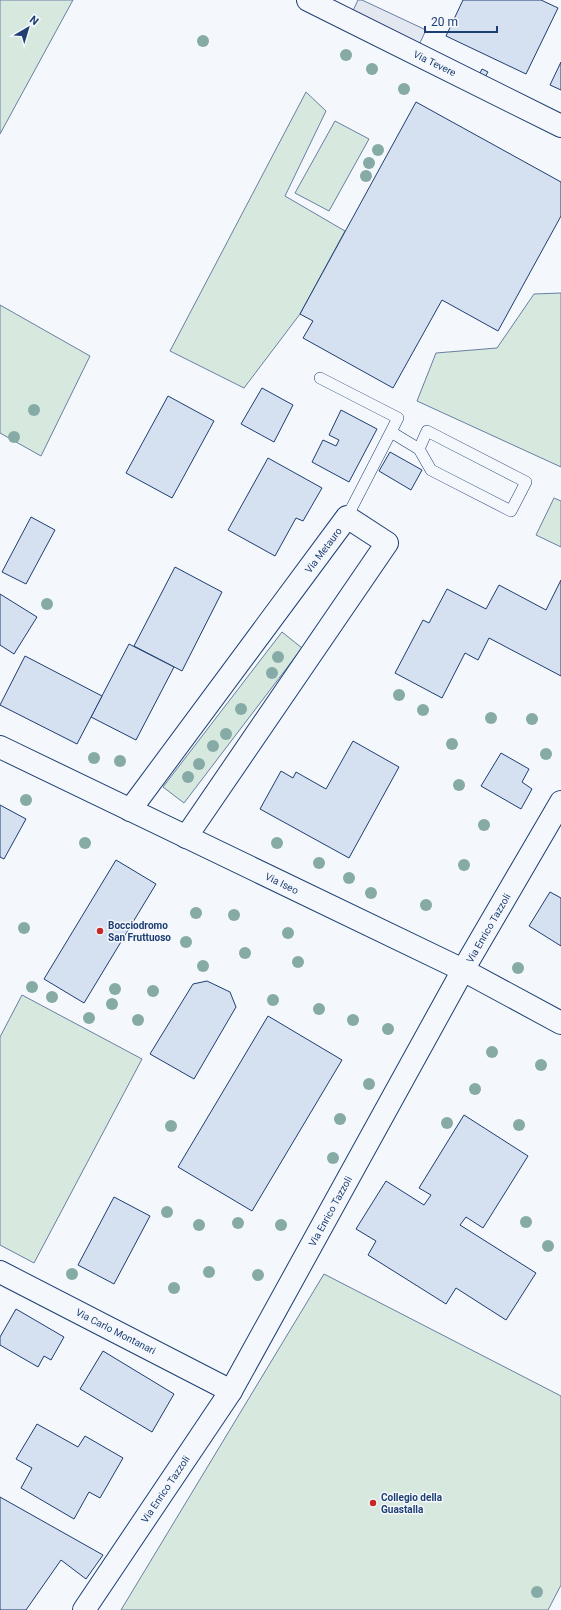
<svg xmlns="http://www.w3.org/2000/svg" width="561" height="1610" viewBox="0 0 561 1610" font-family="Roboto,sans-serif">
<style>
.green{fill:#d7e8df;stroke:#687fa3}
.parking{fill:#e3e8f0;stroke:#687fa3}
.building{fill:#d5e0f0;stroke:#1d3f73}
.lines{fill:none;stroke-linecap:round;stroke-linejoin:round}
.lane-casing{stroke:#1d3f73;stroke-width:12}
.street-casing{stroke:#1d3f73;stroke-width:24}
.lane{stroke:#f4f7fb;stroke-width:11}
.street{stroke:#f4f7fb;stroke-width:22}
.tree{fill:#86aba6}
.poi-dot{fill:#c62828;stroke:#f4f7fb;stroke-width:1.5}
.labels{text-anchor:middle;stroke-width:3;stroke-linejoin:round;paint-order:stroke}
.street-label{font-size:10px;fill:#1d3f73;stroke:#f4f7fb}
.poi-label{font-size:10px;font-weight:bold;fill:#1d3f73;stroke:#f4f7fb;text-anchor:start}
</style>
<rect width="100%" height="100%" fill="#f4f7fb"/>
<!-- green -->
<g class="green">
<polygon points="0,0 73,0 0,134"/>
<polygon points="306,92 326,111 285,196 345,231 300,314 244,388 170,351"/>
<polygon points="335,121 369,139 329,211 295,193"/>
<polygon points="561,293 561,467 417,401 436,353 497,348 534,294"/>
<polygon points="0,305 90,356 41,456 0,433"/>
<polygon points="554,498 561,501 561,547 536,535"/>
<polygon points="282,632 302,648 184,803 163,787"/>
<polygon points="22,995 142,1059 34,1263 0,1245 0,1037"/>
<polygon points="324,1274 561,1396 561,1585 548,1610 121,1610"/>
</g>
<!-- parking -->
<polygon class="parking" points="358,0 362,0 426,30 418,47 351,15"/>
<!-- building -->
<g class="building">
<polygon points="463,0 541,0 558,8 526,74 446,36"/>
<polygon points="561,62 561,90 550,85"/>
<polygon points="482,69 488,72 485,77 479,75"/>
<polygon points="416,102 561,182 561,216 498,331 442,300 393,388 303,338 313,321 300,314"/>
<polygon points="262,388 293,405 274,442 241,424"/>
<polygon points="168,396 214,421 172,498 126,473"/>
<polygon points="341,410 377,429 349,482 312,462 323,440 336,446 339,440 329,435"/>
<polygon points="390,452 422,470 411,490 379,471"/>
<polygon points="268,458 322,488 303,521 296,518 275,556 228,530"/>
<polygon points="31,517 55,530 26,584 2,572"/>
<polygon points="175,567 222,592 182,671 134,646"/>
<polygon points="561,580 561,676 489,638 478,660 465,653 442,698 395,673 423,620 429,623 447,589 486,609 499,585 546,610"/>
<polygon points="0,594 37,617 14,654 0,645"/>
<polygon points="129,644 174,667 136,740 91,717"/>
<polygon points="25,656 102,696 77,744 0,705"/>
<polygon points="353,741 399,767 349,858 260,809 281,771 293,778 296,772 326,789"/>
<polygon points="501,753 529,769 522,782 532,789 521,809 481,786"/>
<polygon points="0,805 26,819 4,859 0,857"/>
<polygon points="116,860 156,884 84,1003 44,979"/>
<polygon points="550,892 561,898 561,946 529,926"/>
<polygon points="207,981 230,992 236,1007 194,1079 150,1054 193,984"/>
<polygon points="268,1016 342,1060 252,1211 178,1167"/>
<polygon points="464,1115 528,1156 483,1228 466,1217 460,1225 536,1273 506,1320 456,1288 446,1304 368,1255 376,1241 356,1229 386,1181 424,1205 431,1195 419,1188"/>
<polygon points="114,1197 150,1216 114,1284 78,1265"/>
<polygon points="16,1309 64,1337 51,1360 44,1356 38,1367 0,1345 0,1337"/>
<polygon points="103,1351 174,1394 152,1432 80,1389"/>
<polygon points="37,1424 78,1447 85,1436 123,1458 100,1498 89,1492 74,1519 21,1488 32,1468 16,1459"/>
<polygon points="0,1497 103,1555 86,1579 61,1560 26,1610 0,1610"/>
</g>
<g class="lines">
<!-- lane casing -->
<g class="lane-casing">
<g id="lane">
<polyline points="320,378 398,418 347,517"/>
<polyline points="391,432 419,449 431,470 511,511 526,482 427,431 419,449"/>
</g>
</g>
<!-- street casing -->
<g class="street-casing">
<g id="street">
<polyline points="308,0 561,126"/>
<polyline points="0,747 463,970 561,1023"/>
<polyline points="130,810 347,517 387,543 186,837"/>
<polyline points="0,1272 231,1391"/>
<polyline points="84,1610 231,1391 463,970 561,802"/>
</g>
</g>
<!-- lane -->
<use href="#lane" class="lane"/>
<!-- street -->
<use href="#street" class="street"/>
</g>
<!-- trees -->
<g class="tree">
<circle cx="203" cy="41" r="6"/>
<circle cx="346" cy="55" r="6"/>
<circle cx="372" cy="69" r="6"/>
<circle cx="404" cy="89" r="6"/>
<circle cx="378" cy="150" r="6"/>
<circle cx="369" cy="163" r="6"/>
<circle cx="366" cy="176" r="6"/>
<circle cx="34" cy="410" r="6"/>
<circle cx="14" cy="437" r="6"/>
<circle cx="47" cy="604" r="6"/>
<circle cx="278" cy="657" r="6"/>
<circle cx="272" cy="673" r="6"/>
<circle cx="399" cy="695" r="6"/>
<circle cx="241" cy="709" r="6"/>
<circle cx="423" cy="710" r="6"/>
<circle cx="491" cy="718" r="6"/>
<circle cx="532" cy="719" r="6"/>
<circle cx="226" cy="734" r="6"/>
<circle cx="452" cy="744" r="6"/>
<circle cx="213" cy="746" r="6"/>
<circle cx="546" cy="754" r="6"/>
<circle cx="94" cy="758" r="6"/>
<circle cx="120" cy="761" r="6"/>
<circle cx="199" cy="764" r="6"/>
<circle cx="188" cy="777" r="6"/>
<circle cx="459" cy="785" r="6"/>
<circle cx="26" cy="800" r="6"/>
<circle cx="484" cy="825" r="6"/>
<circle cx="85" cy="843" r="6"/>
<circle cx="277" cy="843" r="6"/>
<circle cx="319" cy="863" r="6"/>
<circle cx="464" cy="865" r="6"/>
<circle cx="349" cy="878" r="6"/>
<circle cx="371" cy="893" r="6"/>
<circle cx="426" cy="905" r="6"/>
<circle cx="196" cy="913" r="6"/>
<circle cx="234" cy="915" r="6"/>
<circle cx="24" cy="928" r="6"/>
<circle cx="288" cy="933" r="6"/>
<circle cx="186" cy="942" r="6"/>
<circle cx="245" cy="953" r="6"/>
<circle cx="298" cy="962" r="6"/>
<circle cx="203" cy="966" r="6"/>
<circle cx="518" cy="968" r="6"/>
<circle cx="32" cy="987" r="6"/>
<circle cx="115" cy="989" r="6"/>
<circle cx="153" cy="991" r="6"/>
<circle cx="52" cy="997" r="6"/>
<circle cx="273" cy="1000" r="6"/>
<circle cx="112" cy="1004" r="6"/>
<circle cx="319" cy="1009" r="6"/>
<circle cx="89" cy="1018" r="6"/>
<circle cx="138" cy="1020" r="6"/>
<circle cx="353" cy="1020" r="6"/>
<circle cx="388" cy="1029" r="6"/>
<circle cx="492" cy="1052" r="6"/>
<circle cx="541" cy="1065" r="6"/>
<circle cx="369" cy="1084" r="6"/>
<circle cx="475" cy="1089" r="6"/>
<circle cx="340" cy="1119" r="6"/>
<circle cx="447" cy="1123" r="6"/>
<circle cx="519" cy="1125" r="6"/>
<circle cx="171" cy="1126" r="6"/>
<circle cx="333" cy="1158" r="6"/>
<circle cx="167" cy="1212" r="6"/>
<circle cx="526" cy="1222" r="6"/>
<circle cx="238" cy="1223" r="6"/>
<circle cx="199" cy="1225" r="6"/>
<circle cx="281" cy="1225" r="6"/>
<circle cx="548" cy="1246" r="6"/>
<circle cx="209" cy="1272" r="6"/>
<circle cx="72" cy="1274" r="6"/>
<circle cx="258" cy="1275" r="6"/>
<circle cx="174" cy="1288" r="6"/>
<circle cx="537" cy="1592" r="6"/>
</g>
<!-- markers -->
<g class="poi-dot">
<circle cx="100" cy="931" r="4"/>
<circle cx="373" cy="1503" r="4"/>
</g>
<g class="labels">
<!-- street labels -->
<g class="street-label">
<text transform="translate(435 63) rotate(26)" y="4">Via Tevere</text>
<text transform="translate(323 550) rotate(-53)" y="4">Via Metauro</text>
<text transform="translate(282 883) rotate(26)" y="4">Via Iseo</text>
<text transform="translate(488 928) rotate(-60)" y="4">Via Enrico Tazzoli</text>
<text transform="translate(330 1211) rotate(-61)" y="4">Via Enrico Tazzoli</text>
<text transform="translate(116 1331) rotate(27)" y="4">Via Carlo Montanari</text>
<text transform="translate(165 1489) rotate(-56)" y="4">Via Enrico Tazzoli</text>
</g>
<!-- poi labels -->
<g class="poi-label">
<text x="108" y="929">Bocciodromo<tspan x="108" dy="12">San Fruttuoso</tspan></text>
<text x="381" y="1501">Collegio della<tspan x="381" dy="12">Guastalla</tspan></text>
</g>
</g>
<!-- north arrow -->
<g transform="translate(28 28) rotate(38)" stroke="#f4f7fb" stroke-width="3" paint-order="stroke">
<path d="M0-3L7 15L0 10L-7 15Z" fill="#1d3f73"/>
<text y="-6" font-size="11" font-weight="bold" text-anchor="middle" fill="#1d3f73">N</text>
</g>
<!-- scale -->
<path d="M425 26v6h72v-6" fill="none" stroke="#1d3f73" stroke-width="2"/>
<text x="431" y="26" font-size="12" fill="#1d3f73" stroke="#f4f7fb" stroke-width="3" paint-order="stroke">20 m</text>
</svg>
